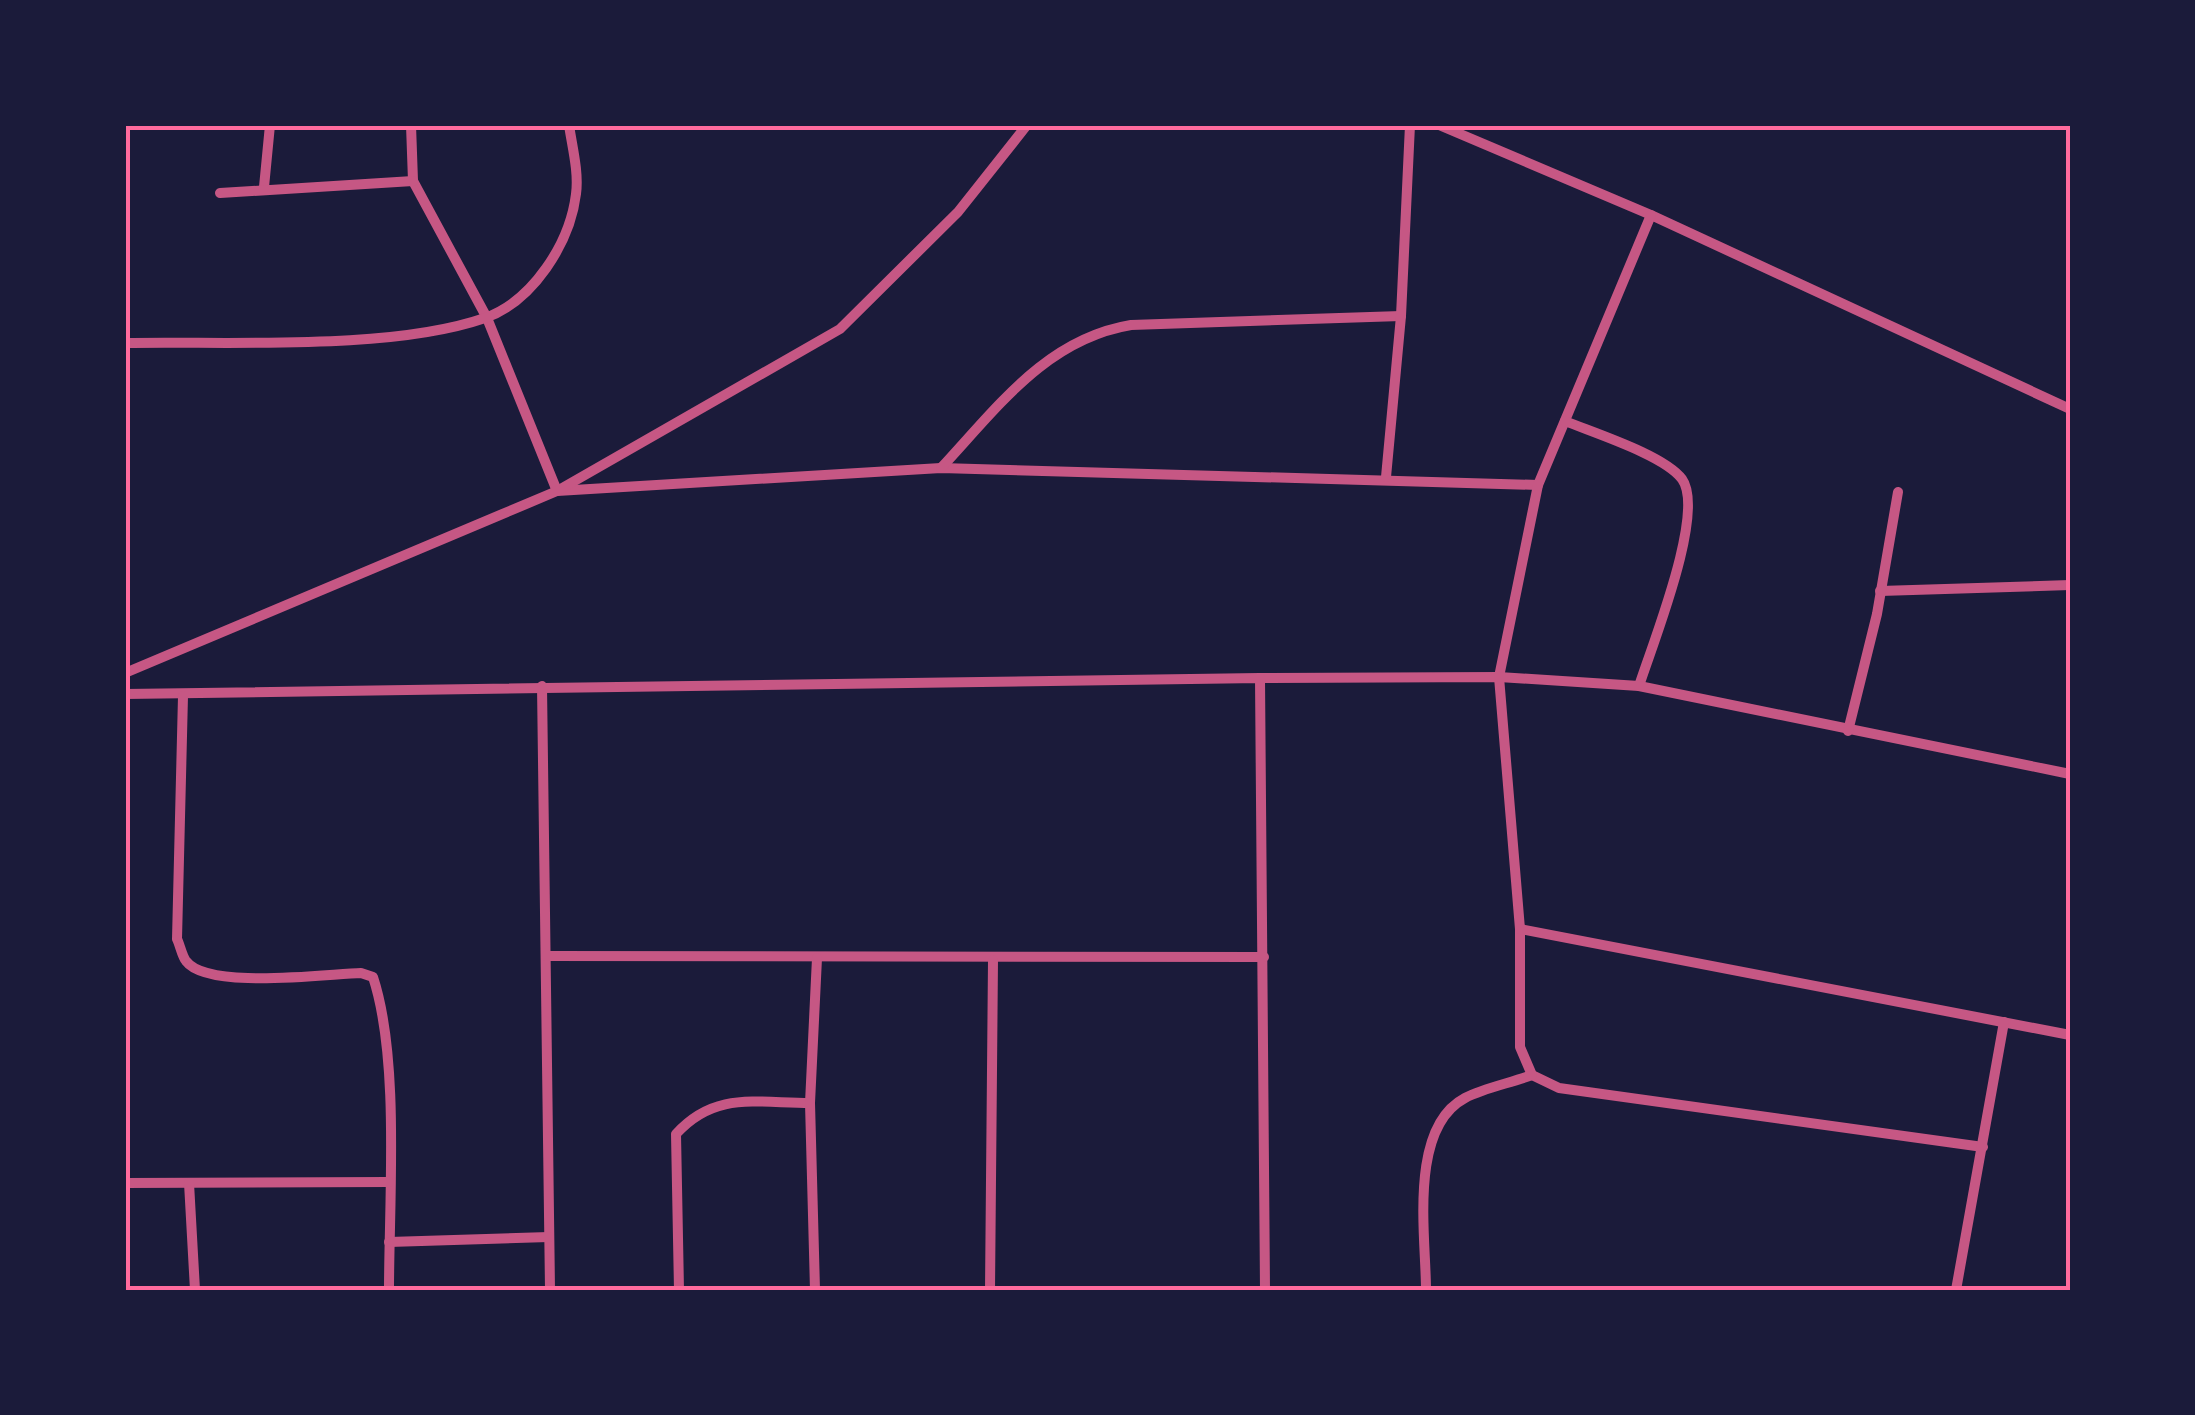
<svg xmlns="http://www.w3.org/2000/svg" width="2195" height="1415" viewBox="0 0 2195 1415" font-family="Bitter,serif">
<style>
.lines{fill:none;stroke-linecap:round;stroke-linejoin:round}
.minor{stroke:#c65784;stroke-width:10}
.neatline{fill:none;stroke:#ff6b9d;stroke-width:4}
</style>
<rect width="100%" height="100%" fill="#1b1b3a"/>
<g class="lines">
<!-- minor -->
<g class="minor">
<polyline points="411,125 413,181 487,318 557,491 941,468 1538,485"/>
<polyline points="1439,125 1651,215 2070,409"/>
<polyline points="264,187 270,125"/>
<polyline points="220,193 413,181"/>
<polyline points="1651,215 1538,485 1499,677 1520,929 1520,1047 1532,1075 1559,1088 1983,1147"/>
<path d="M125 343C228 341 390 351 485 318 533 301 570 243 576 194 579 172 572 146 569 125"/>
<path d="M1565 421C1594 433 1664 455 1682 479 1706 512 1652 645 1639 686"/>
<path d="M941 468C997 408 1046 339 1131 325L1401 316"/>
<polyline points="1386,477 1401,316 1410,125"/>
<polyline points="1880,591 2070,585"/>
<polyline points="125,673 557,491 840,329 958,212 1027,125"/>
<polyline points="1260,678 1499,677 1639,686 2070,774"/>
<polyline points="542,686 550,1290"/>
<polyline points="125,694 1260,678 1265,1290"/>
<path d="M183 696 177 939C180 945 182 956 186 961 207 990 326 974 361 973L373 977C400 1059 389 1200 389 1290"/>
<polyline points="1848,731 1877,614 1898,492"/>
<polyline points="1520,929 2070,1035"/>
<polyline points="546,956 1264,957"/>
<polyline points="125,1183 389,1182"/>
<polyline points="189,1183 195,1290"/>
<polyline points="389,1242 549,1237"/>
<path d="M679 1290 676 1134C715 1091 756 1103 810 1103"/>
<polyline points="815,1290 810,1103 817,958"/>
<polyline points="990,1290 993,960"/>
<path d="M1426 1290C1426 1237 1408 1128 1465 1098 1484 1088 1511 1083 1532 1075"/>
<polyline points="1956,1290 2004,1022"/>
</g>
</g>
<!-- border -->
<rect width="2195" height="1415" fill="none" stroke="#1b1b3a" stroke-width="255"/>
<rect x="128" y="128" width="1940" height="1160" class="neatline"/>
</svg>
